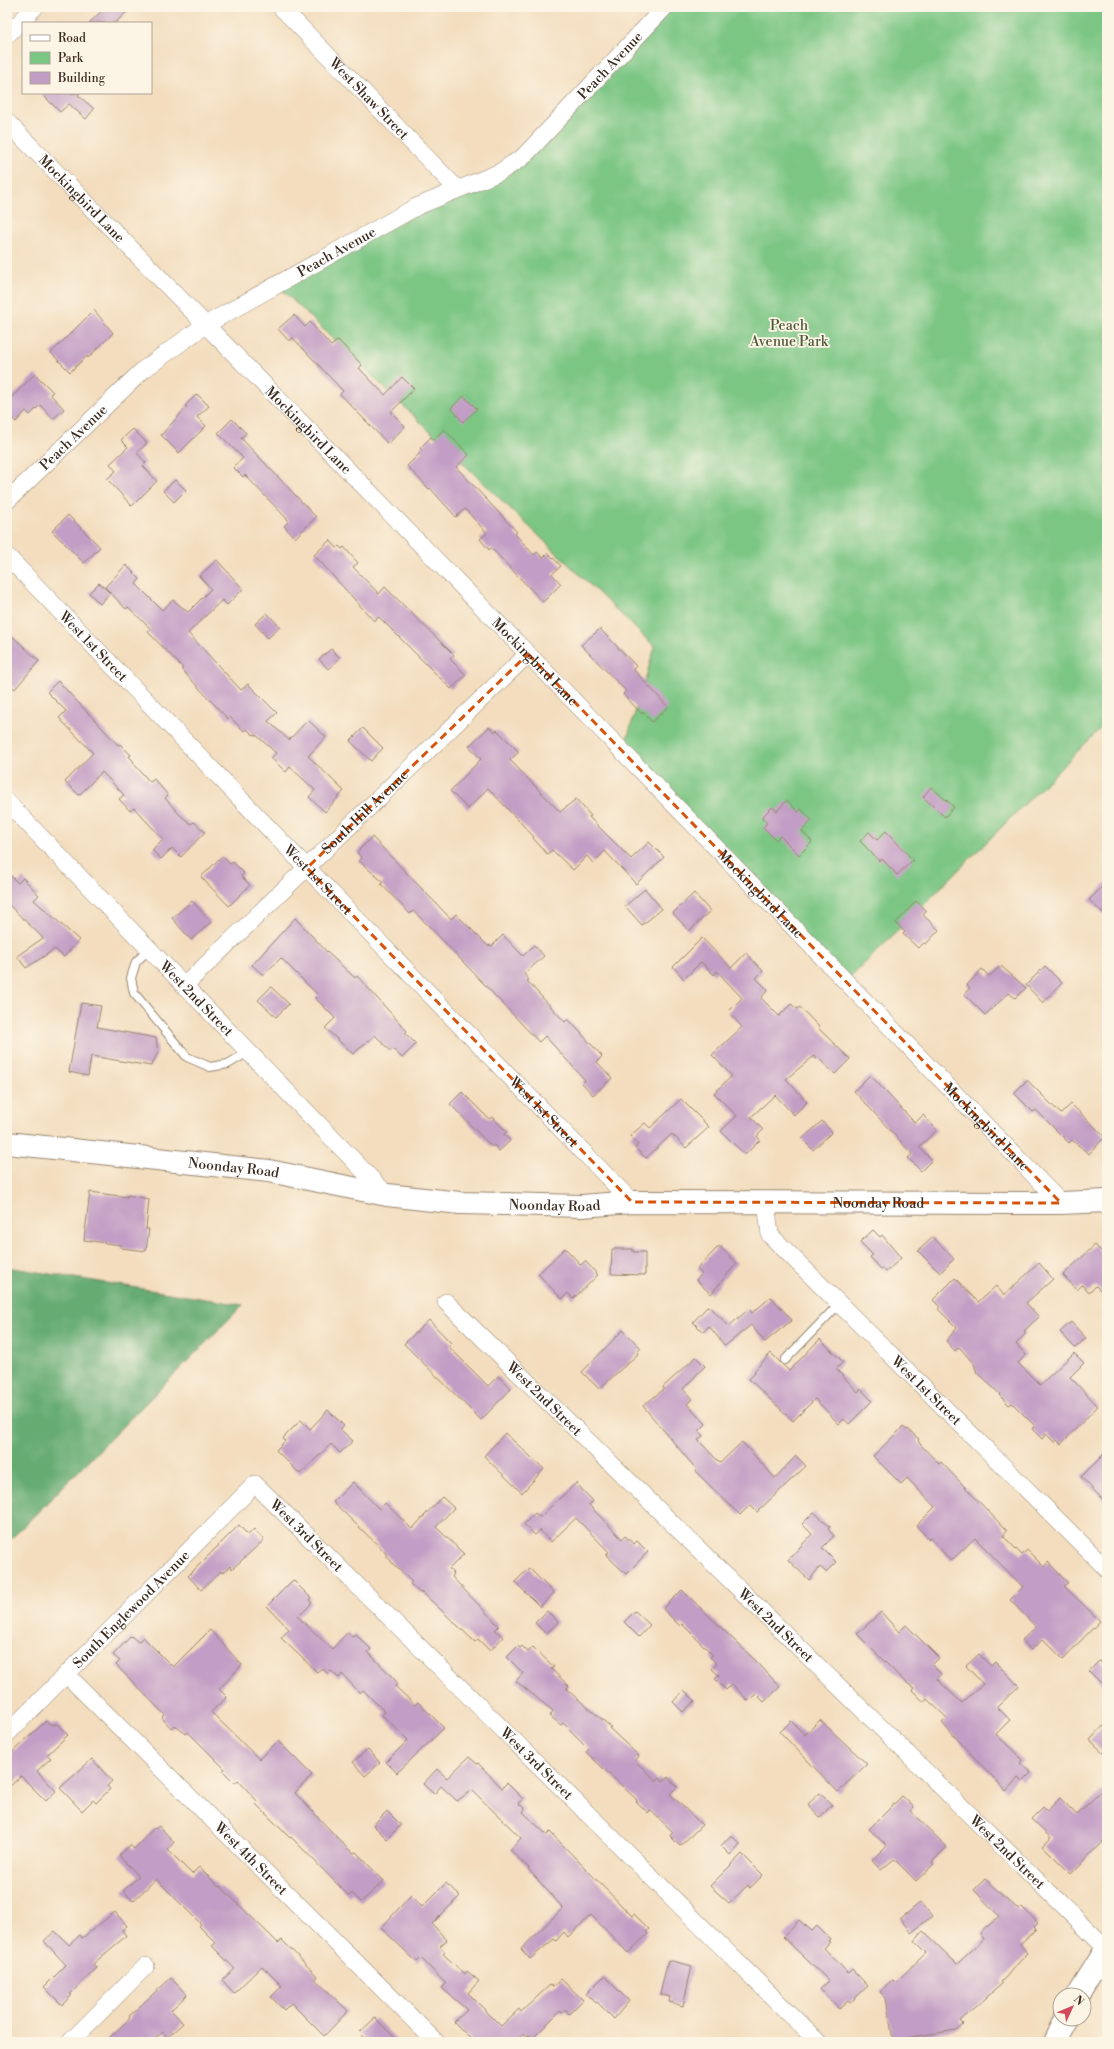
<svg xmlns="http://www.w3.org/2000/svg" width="1114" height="2049" viewBox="0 0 1114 2049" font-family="'Libre Bodoni',serif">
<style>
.green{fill:#7cc684;stroke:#5c7851}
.forest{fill:#65ab72;stroke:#506a48}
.building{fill:#c29dc5}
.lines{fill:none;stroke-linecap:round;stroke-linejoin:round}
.lane-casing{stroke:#97846e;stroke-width:10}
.street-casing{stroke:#97846e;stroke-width:18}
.secondary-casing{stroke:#97846e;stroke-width:24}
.primary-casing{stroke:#97846e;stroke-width:24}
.lane{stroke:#fff;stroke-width:8}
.street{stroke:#fff;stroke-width:17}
.secondary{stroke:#fff;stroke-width:22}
.primary{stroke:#fff;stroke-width:22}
.marked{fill:none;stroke:#d7540e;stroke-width:3;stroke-dasharray:8 5;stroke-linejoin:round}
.labels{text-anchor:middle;stroke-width:3.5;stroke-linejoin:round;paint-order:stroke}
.street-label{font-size:14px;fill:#3b2a1e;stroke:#fcf5e5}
.park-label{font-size:14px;fill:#4e593d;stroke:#fcf5e5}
</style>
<rect width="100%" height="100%" fill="#fcf5e5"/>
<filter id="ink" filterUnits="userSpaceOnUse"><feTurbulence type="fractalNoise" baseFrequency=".025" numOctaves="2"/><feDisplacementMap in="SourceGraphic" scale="8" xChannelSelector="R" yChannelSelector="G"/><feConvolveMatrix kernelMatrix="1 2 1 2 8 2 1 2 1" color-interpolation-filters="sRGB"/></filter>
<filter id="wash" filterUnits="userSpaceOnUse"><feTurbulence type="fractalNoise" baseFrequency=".012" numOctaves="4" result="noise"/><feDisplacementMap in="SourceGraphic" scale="16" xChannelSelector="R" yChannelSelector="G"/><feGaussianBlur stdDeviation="0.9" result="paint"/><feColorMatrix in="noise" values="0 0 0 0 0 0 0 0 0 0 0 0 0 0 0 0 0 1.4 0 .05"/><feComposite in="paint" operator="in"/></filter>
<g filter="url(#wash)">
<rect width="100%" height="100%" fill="#f3ddbe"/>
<!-- green -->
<polygon class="green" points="663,7 1107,7 1107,722 846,982 623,752 655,647 277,285 500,172"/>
<!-- forest -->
<polygon class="forest" points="7,1267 243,1305 7,1543"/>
<g id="blocks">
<!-- building -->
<g class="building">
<polygon points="106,7 132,7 115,23 89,23"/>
<polygon points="41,93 80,93 78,95 94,109 86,119 69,104 60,112"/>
<polygon points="94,310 113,333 88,358 87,356 70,372 51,353"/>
<polygon points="294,315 305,327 310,322 331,346 338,340 362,365 359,368 385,395 402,377 414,389 391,412 405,426 388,444 340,394 343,391 293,338 289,341 278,329"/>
<polygon points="35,374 53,392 50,394 64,409 53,419 40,405 30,415 26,411 16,422 7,413 7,402"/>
<polygon points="197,394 209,406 197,417 206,426 179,453 161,435 187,407 185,406"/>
<polygon points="464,396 477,409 463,422 451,408"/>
<polygon points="232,419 246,433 241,438 316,517 295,538 284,526 289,521 245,475 243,477 233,467 243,458 218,433"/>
<polygon points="133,429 147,443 137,453 146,463 143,466 157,481 132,506 107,479 116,471 110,464 128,447 121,440"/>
<polygon points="444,429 469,455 456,467 517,532 515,534 534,555 537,552 543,558 548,553 561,566 552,574 561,584 543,602 491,548 489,550 480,539 487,533 465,509 456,517 430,488 429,489 407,466 422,451 420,448 431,437 434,440"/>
<polygon points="175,480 186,490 174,502 163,491"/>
<polygon points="68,515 100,547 84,563 52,531"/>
<polygon points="330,540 337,548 339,546 342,549 344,547 358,563 353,567 379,594 385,587 454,655 450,659 466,675 451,689 379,617 374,621 314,555"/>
<polygon points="217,560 243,589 227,605 222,600 188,633 241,690 248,684 277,713 268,721 289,740 308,720 326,737 308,756 344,791 325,812 309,797 315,790 290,767 286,772 271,758 276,753 255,734 253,735 247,729 244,731 230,717 228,719 181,669 183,668 148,632 151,629 128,607 126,609 105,587 126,565 140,579 136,584 162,610 173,600 188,612 211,589 199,576"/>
<polygon points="99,583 110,593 100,604 89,593"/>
<polygon points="267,613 280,627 268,638 255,624"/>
<polygon points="600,629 636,666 633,669 668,707 652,722 643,712 642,714 623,694 626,691 581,645"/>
<polygon points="7,631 39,661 15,689 7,682"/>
<polygon points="331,649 340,658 328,669 319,659"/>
<polygon points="58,681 118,745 120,744 131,755 129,756 134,762 133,763 150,782 154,779 168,795 165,798 180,815 191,824 194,822 205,832 181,857 172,848 161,859 152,850 163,839 134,808 130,811 119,799 124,795 102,772 79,795 65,782 93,753 59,718 66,711 47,692"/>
<polygon points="489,727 495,732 497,730 519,752 510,760 560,812 576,799 591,816 589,817 631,859 649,842 664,857 636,884 605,851 593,863 587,856 573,870 552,850 547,854 533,838 534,837 488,788 468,809 450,791 481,759 469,746"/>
<polygon points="363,728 383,748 371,761 350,741"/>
<polygon points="931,787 954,807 945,817 923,797"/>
<polygon points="787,800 798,812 801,809 812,820 802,831 812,842 799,855 780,836 776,840 763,827 767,823 762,817 772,807 777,811"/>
<polygon points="886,831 913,860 897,875 882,859 879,861 860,841 869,832 877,840"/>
<polygon points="372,837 451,919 456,914 488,946 490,945 492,946 503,935 523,956 534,945 544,956 524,974 529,980 527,981 565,1022 568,1019 602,1056 597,1062 612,1078 593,1095 582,1083 585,1080 545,1036 539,1042 429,926 413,911 410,914 381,884 383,882 359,861 362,858 357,852"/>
<polygon points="222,856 230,864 233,862 244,873 241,876 250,885 229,906 201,877"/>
<polygon points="7,872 18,883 23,878 39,895 34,900 79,940 64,957 55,949 26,968 17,956 43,938 7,903"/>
<polygon points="1107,882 1107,917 1089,900"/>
<polygon points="645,889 662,909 642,925 625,906"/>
<polygon points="694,893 710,911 689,931 673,913"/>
<polygon points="192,901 211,922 191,940 172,918"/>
<polygon points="916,901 927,911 923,915 939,930 926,944 924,943 918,948 903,934 905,932 896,923"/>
<polygon points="295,918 328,953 355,978 357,976 407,1031 405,1033 416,1044 402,1058 393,1049 390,1051 375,1035 353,1054 325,1028 335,1018 315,998 318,995 281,958 263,975 252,965"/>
<polygon points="702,938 731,968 746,953 763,971 756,978 768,990 761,998 779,1016 791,1004 797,1009 800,1007 819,1027 818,1028 850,1059 835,1074 818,1058 816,1059 814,1056 786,1079 807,1102 794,1115 775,1095 751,1117 763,1130 757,1136 760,1140 745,1155 721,1131 737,1116 714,1093 732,1076 712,1055 742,1027 728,1012 742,998 717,971 714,975 701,962 684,979 673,967"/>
<polygon points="1001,966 1026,988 1015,998 1009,993 985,1015 964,994 970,988 967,985 982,969 989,976"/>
<polygon points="1045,966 1062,983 1043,1003 1026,985"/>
<polygon points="271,987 289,1004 276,1017 258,1000"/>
<polygon points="81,1003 101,1006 97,1027 156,1038 158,1053 151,1066 91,1056 88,1076 69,1072"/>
<polygon points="870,1075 915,1123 923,1115 937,1130 919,1147 932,1160 921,1171 908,1158 912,1154 854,1091"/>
<polygon points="1027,1080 1061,1114 1071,1104 1105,1137 1089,1154 1072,1140 1069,1143 1036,1110 1033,1112 1014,1093"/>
<polygon points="462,1092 489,1119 492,1117 507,1132 504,1134 510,1141 499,1151 494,1145 492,1147 450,1104"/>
<polygon points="681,1099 709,1127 686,1148 672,1134 646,1158 635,1148 638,1145 630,1136 645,1123 650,1128"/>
<polygon points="822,1121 832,1132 813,1150 802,1139"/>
<polygon points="90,1192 127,1197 127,1195 149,1199 146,1229 149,1229 146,1251 121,1248 121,1245 84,1240"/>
<polygon points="873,1230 880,1237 882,1235 901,1258 886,1272 883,1268 881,1269 870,1257 873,1255 860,1242"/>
<polygon points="933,1237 954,1259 940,1273 918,1251"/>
<polygon points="1095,1245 1107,1257 1107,1297 1096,1286 1089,1293 1082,1285 1077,1290 1063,1275"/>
<polygon points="719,1246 737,1263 711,1294 696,1280 702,1274 697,1269"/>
<polygon points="565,1248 581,1265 585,1261 598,1275 573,1299 568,1293 562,1299 538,1274"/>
<polygon points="612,1249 633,1249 633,1252 645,1252 645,1275 611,1274"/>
<polygon points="1039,1263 1053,1279 1026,1303 1039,1317 1024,1331 1026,1333 1016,1344 1026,1355 1018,1363 1040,1385 1074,1353 1084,1363 1070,1377 1098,1406 1061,1444 1057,1440 1055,1443 1046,1434 1042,1439 1032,1429 1035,1426 1012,1403 1009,1405 999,1395 1000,1394 977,1373 974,1364 959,1347 955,1351 946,1341 957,1328 938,1309 940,1307 933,1300 955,1278 978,1302 996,1286 1004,1295"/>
<polygon points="771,1297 792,1320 765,1342 751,1325 725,1346 709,1326 703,1332 693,1322 708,1306 729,1326 749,1309 752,1313"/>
<polygon points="429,1320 452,1344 449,1347 488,1386 498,1376 511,1389 481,1420 404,1344"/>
<polygon points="1071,1322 1086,1338 1075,1348 1060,1332"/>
<polygon points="623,1330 641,1348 637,1352 638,1354 599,1389 582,1372"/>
<polygon points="820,1339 843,1362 836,1369 858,1392 861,1389 872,1401 849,1424 844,1419 839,1424 815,1399 793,1421 749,1379 756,1372 754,1371 771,1353 789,1371"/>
<polygon points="696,1357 705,1366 683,1389 692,1399 687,1404 706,1424 699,1431 703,1436 698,1440 720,1463 742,1442 775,1478 796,1456 806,1466 757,1512 750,1505 740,1515 695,1471 697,1470 643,1406 664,1389 663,1387"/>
<polygon points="328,1410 344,1426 340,1429 353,1441 340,1453 331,1444 300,1474 276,1450 285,1441 283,1438 301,1420 310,1429"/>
<polygon points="903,1427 907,1430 908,1429 919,1439 918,1440 920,1444 939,1464 941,1462 1007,1531 1003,1536 1022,1555 1027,1550 1044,1567 1048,1562 1068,1583 1064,1586 1100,1621 1063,1659 1043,1639 1031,1650 1022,1640 1036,1627 1010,1600 1023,1587 975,1538 951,1561 930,1538 929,1539 916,1526 935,1507 907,1478 901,1484 873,1456"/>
<polygon points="505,1433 544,1469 522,1493 484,1456"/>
<polygon points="1107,1451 1107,1504 1081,1477"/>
<polygon points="353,1482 378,1508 380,1509 385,1503 412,1529 442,1497 454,1508 436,1527 464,1554 449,1569 454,1574 452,1577 499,1626 495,1630 503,1637 490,1651 478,1639 475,1642 422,1592 420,1593 410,1584 412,1582 393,1564 383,1550 333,1502"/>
<polygon points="576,1483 593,1501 589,1505 622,1539 625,1536 634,1544 637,1541 648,1552 626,1574 606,1555 609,1552 576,1518 551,1542 540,1530 535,1535 524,1524 535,1513 540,1517"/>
<polygon points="814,1512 830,1527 828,1529 834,1536 822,1548 836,1562 826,1572 820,1567 809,1580 788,1560 812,1534 802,1524"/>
<polygon points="239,1525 248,1535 254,1529 264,1540 232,1569 230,1566 222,1573 221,1571 201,1590 188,1576"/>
<polygon points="529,1568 554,1593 540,1607 515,1582"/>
<polygon points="293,1580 311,1598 309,1600 312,1603 298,1617 332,1649 348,1632 352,1637 355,1634 371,1649 368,1652 398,1683 395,1686 415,1705 418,1702 444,1728 397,1773 386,1762 408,1740 382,1715 385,1712 363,1690 360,1693 342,1674 339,1678 331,1671 328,1674 322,1668 317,1672 281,1638 289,1629 267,1606"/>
<polygon points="682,1590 759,1664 780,1687 764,1702 756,1694 748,1701 732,1684 726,1690 715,1679 719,1675 712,1669 717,1664 710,1657 713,1655 682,1624 680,1626 663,1609"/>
<polygon points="547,1611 558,1622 546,1634 535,1623"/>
<polygon points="635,1611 650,1625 639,1637 624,1622"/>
<polygon points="881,1612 899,1632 906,1625 939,1658 932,1665 941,1674 937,1679 962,1703 983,1684 966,1666 979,1654 991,1666 995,1662 1019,1686 997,1707 1010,1720 996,1734 1023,1760 1020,1763 1031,1773 1022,1782 1018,1778 1006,1791 942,1723 947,1718 927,1699 924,1702 912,1690 914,1688 904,1681 857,1634"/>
<polygon points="210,1630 242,1665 219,1689 227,1697 211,1712 259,1759 278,1741 312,1775 295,1793 348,1849 354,1853 356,1852 384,1881 361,1902 352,1893 349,1896 291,1837 290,1838 256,1804 258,1802 238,1780 235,1783 223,1771 225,1769 188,1732 186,1734 174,1725 171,1728 162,1718 165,1715 116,1665 120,1661 113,1655 131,1636 138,1642 143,1637 173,1667"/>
<polygon points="518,1646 520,1648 522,1646 528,1652 533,1647 554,1667 551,1669 569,1686 566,1689 611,1727 609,1728 639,1756 635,1761 657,1781 660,1778 663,1781 668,1777 677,1787 670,1794 702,1825 680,1846 670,1836 673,1832 650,1810 648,1813 636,1801 637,1800 586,1752 589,1749 563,1723 561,1725 550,1716 553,1711 516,1681 523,1673 507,1657"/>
<polygon points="1099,1661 1107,1669 1107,1689 1089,1671"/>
<polygon points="684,1690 695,1701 683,1712 673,1702"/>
<polygon points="820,1720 867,1764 838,1792 780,1732 791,1721 805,1735"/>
<polygon points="46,1721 51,1725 57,1724 68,1735 47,1755 51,1758 37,1771 56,1791 46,1801 21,1776 7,1789 7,1757"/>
<polygon points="1107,1722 1107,1756 1090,1740"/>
<polygon points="368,1749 380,1763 365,1776 353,1762"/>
<polygon points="469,1757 477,1764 478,1763 502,1788 507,1783 523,1799 518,1803 525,1809 523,1812 547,1835 550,1832 627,1911 632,1916 634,1914 649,1929 646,1932 648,1934 628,1953 591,1915 568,1937 564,1932 556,1941 554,1939 530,1959 521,1949 563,1908 528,1869 529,1868 510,1850 521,1838 472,1790 457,1801 441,1786 434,1794 423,1784 437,1769 447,1778"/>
<polygon points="92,1759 112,1781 107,1786 110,1789 96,1803 93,1800 82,1811 60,1788"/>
<polygon points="1107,1785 1107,1837 1071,1874 1043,1846 1051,1838 1031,1819 1043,1807 1047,1811 1060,1798 1077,1815"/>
<polygon points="820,1793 832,1805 820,1817 808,1804"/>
<polygon points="902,1796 914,1807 910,1811 947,1847 932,1862 934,1864 916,1881 894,1859 881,1870 872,1861 887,1846 869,1829"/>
<polygon points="387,1811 401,1825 387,1839 373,1825"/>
<polygon points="159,1826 174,1842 168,1850 192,1874 199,1867 219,1887 220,1886 278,1943 282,1940 317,1976 315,1979 348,2011 324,2036 291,2003 284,2010 271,1997 282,1986 262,1966 234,1993 222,1980 235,1969 212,1946 216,1943 199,1926 201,1924 156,1879 133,1901 123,1891 139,1876 119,1856 130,1845 134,1849 154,1828 155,1829"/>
<polygon points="731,1835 740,1844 730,1855 721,1846"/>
<polygon points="742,1854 763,1875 750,1888 748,1885 729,1903 710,1886"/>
<polygon points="985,1879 1019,1910 1022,1907 1038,1923 1034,1927 1036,1929 1020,1944 1028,1953 1001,1981 1003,1983 960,2021 963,2024 956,2030 893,2040 886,1998 880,1992 893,1980 895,1983 926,1953 914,1941 923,1931 957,1964 984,1939 980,1933 999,1916 974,1890"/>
<polygon points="446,1883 460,1896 432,1924 447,1940 440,1946 445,1952 443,1954 465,1974 467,1971 479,1981 468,1993 501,2026 519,2009 521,2012 550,1985 553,1987 561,1979 583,2000 569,2014 565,2010 562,2013 560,2011 533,2038 529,2035 527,2036 524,2033 515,2042 474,2042 454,2022 467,2010 442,1988 446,1984 421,1958 417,1962 381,1928 411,1895 422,1907"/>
<polygon points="921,1902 932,1916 911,1933 900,1919"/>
<polygon points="115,1912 127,1926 122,1930 126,1936 93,1964 97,1968 70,1994 72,1995 62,2005 44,1987 66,1965 44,1941 55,1931 69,1945 80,1935 82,1938"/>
<polygon points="799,1920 812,1931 817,1926 830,1939 828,1941 830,1942 824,1948 848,1973 852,1969 868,1986 850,2003 848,2001 839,2009 820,1989 829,1981 783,1937"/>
<polygon points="668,1960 692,1966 683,2006 669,2002 670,1997 660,1994"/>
<polygon points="604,1976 629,2001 614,2019 597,2002 595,2003 586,1994"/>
<polygon points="171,1978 187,1995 171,2010 183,2023 168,2037 163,2032 152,2042 105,2042 130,2018 129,2016"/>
<polygon points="375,2018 399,2042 368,2042 359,2033"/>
</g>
</g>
</g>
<g filter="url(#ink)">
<use href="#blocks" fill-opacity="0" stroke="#97846e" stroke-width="1"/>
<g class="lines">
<!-- lane casing -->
<g class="lane-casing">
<g id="lane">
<polyline points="149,949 136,962 131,978 134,993 187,1057 210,1067 228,1064 248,1052"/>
<polyline points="785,1360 840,1303"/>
</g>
</g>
<!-- street casing -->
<g class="street-casing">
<g id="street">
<path id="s1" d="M281 7 457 189"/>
<polyline points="7,35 35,7"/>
<path id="s2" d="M7 122 528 654 1061 1203"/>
<path id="s3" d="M7 501 143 370 205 325 416 207 500 172 523 157 665 7"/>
<path id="s4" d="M7 556 307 868 632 1202"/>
<path id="s5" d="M7 802 387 1195"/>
<path id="s6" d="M184 986 528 654"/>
<path id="s7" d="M766 1202 770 1235 1107 1569"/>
<path id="s8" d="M446 1302 1107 1949"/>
<path id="s9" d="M67 1675 436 2042"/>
<path id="s10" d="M7 1734 255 1484 818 2042"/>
<polyline points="70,2042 146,1966"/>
</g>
</g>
<!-- secondary casing -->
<g class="secondary-casing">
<g id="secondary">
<path id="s11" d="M7 1143 269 1171 387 1195 460 1203 582 1206 632 1202 1061 1203 1107 1201"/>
</g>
</g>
<!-- primary casing -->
<g class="primary-casing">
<g id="primary">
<polyline points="1078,1995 1107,1948"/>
<polyline points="1054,2042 1065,2019"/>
</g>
</g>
<!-- lane -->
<use href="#lane" class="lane"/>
<!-- street -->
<use href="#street" class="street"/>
<!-- secondary -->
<use href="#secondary" class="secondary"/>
<!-- primary -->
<use href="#primary" class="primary"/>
</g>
</g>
<!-- marked area -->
<path class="marked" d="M528 654 1061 1203 632 1202 307 868Z"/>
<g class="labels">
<!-- street labels -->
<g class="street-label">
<text dy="5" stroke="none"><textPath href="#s3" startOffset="752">Peach Avenue</textPath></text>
<text dy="5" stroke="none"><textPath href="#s1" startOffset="127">West Shaw Street</textPath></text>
<text dy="5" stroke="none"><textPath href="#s2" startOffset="107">Mockingbird Lane</textPath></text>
<text dy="5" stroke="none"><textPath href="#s3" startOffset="416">Peach Avenue</textPath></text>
<text dy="5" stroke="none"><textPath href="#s2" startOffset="431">Mockingbird Lane</textPath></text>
<text dy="5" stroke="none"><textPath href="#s3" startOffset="92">Peach Avenue</textPath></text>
<text dy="5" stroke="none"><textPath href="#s4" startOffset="125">West 1st Street</textPath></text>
<text dy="5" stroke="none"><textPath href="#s2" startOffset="755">Mockingbird Lane</textPath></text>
<text dy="5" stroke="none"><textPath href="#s6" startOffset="251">South Hill Avenue</textPath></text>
<text dy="5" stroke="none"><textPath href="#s4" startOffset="449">West 1st Street</textPath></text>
<text dy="5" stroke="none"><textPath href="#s2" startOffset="1079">Mockingbird Lane</textPath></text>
<text dy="5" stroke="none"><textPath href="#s5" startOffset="273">West 2nd Street</textPath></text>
<text dy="5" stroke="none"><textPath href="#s4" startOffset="773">West 1st Street</textPath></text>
<text dy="5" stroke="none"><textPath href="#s2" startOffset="1403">Mockingbird Lane</textPath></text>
<text dy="5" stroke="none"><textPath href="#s11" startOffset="228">Noonday Road</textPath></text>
<text dy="5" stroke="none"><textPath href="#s11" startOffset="876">Noonday Road</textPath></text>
<text dy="5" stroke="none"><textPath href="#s11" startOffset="552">Noonday Road</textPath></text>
<text dy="5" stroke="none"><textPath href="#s7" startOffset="254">West 1st Street</textPath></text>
<text dy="5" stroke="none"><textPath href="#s8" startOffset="138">West 2nd Street</textPath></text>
<text dy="5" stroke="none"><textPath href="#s10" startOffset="425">West 3rd Street</textPath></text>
<text dy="5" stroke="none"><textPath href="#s10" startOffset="176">South Englewood Avenue</textPath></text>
<text dy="5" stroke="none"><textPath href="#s8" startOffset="462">West 2nd Street</textPath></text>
<text dy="5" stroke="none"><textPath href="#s10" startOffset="749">West 3rd Street</textPath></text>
<text dy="5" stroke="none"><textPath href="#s8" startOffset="786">West 2nd Street</textPath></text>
<text dy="5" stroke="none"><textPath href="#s9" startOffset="260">West 4th Street</textPath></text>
</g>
<!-- park labels -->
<g class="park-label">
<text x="789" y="330">Peach<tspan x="789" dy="16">Avenue Park</tspan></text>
</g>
</g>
<!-- margin -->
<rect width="1114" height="2049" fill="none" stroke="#fcf5e5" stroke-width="24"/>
<!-- legend -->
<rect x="22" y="22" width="130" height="72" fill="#fcf5e5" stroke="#afa495"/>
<rect x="30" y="35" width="20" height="6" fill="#ffffff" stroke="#afa495"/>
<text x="58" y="42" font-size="12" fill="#3b2a1e">Road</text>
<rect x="30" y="52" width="20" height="12" fill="#7cc684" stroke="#afa495"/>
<text x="58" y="62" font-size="12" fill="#3b2a1e">Park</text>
<rect x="30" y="72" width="20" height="12" fill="#c29dc5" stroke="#afa495"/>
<text x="58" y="82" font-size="12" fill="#3b2a1e">Building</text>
<!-- north arrow -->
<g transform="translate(1072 2007) rotate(46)"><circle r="19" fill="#fcf5e5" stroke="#afa495"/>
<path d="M0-3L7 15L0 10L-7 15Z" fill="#d1495b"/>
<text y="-6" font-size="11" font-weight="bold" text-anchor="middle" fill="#3b2a1e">N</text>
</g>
</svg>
